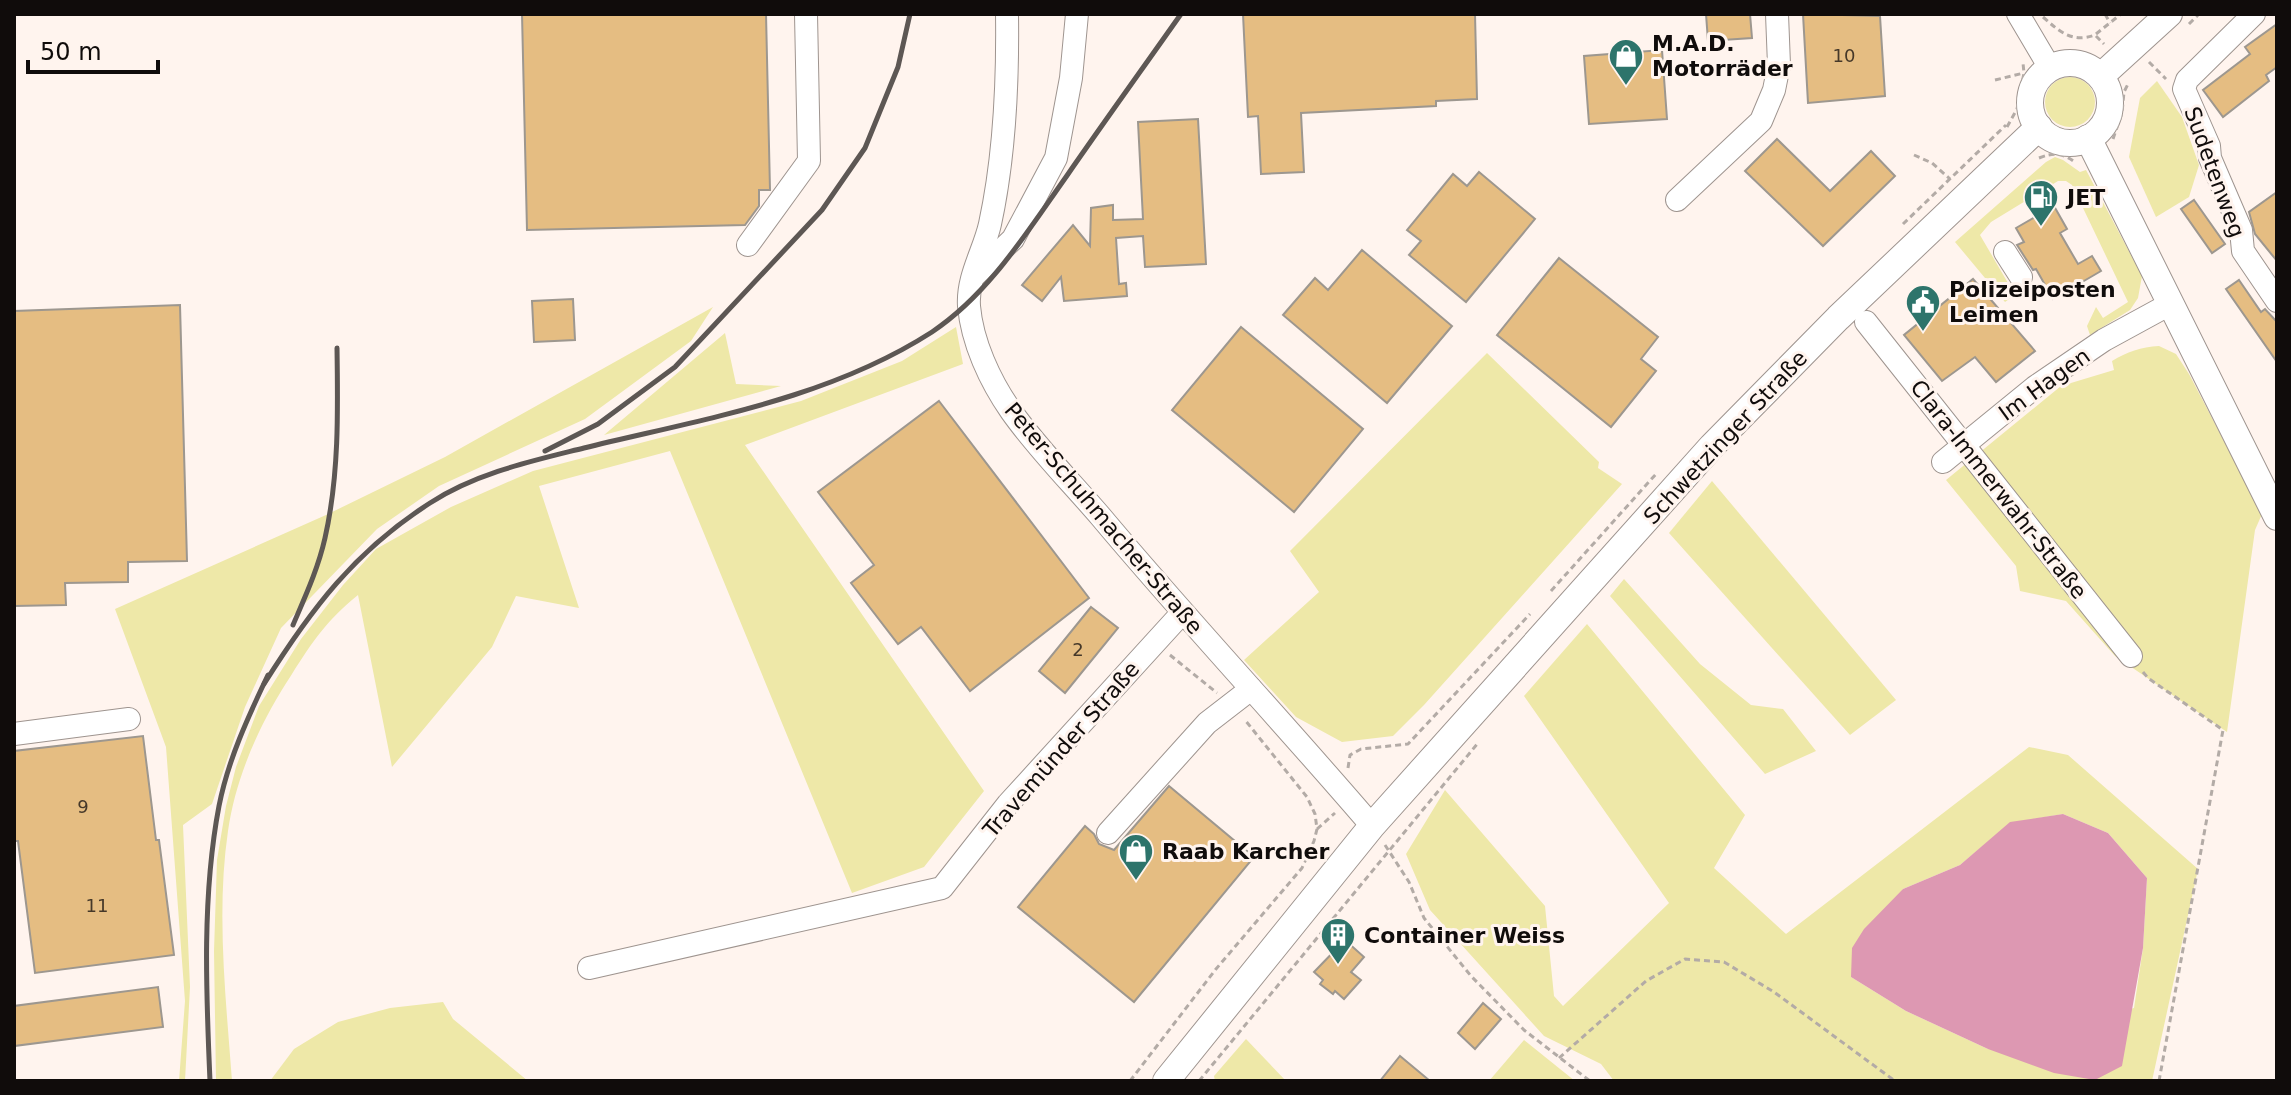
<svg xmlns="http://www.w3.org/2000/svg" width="2291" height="1095" viewBox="0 0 2291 1095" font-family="'DejaVu Sans',sans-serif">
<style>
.green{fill:#eee8a8;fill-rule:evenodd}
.water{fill:#dd98b2}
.building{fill:#e5bd82;stroke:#9d978f;stroke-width:2}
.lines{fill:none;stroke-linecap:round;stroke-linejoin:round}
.minor-casing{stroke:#9e948f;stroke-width:24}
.major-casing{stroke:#9e948f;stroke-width:28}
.path{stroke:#b3aba6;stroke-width:3;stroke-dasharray:6 4;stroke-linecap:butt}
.minor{stroke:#fff;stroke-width:22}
.major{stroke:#fff;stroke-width:26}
.rail{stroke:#5d5754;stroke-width:5}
.labels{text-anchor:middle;stroke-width:6;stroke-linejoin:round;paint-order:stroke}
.number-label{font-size:18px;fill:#453829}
.poi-label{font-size:22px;font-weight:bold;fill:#100c0b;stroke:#fff4ee;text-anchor:start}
.street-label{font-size:22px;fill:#100c0b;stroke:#fff4ee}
</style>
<rect width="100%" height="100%" fill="#fff4ee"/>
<!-- green -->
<g class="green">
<circle cx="2070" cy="102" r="25"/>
<polygon points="2157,81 2182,117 2199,165 2189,197 2156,217 2129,157 2140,98"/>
<polygon points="2055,157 2063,160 2080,172 2086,170 2142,276 2138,298 2130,310 2090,335 2087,326 2096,307 2103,318 2128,302 2072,185 2066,181 2058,181 1991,222 1980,235 2015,295 2005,302 1955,242 2046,162"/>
<polygon points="713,307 691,341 585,419 439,486 377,529 281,628 245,707 212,804 183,825 190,987 185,1081 179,1081 185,1001 166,747 115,609 326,515 445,457"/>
<path d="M956 327 963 364 745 445 984 791 924 867 852 893 670 451 539 486 579 608 516 596 492 647 392 767 358 595C328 619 312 642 292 674 261 721 236 775 228 831 216 913 226 999 232 1081H216L214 951 217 860 226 806 236 767 259 706 301 639 343 585 376 549 451 507 533 471 801 401 902 361Z"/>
<polygon points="725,333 736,384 781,386 604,435"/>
<path d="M2159 346 2176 354 2189 374 2262 514 2255 530 2227 732 2115 656 2066 601 2020 591 2016 566 1946 480 2061 386 2114 370 2112 361C2127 352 2141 347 2159 346Z"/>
<polygon points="1487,353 1599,462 1598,468 1622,484 1424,705 1393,736 1342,742 1296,717 1244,660 1319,592 1290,551"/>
<polygon points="1712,481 1896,700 1850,735 1669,533"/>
<polygon points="1624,579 1700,664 1751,705 1783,709 1816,751 1765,774 1610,596"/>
<path d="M1587 624 1745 815 1714 868 1786 934 2029 747 2068 755 2198 869 2152 1081H1614L1601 1064 1544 1036 1430 910 1406 854 1445 790 1545 906 1554 996 1563 1006 1669 903 1524 696ZM2063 814 2108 833 2147 878 2143 948 2134 1008 1988 1049 1906 1011 1851 977 1903 889 1960 865 2010 823Z"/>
<polygon points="443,1002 453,1019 528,1081 270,1081 294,1049 338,1022 390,1008"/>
<polygon points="1246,1039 1286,1081 1215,1081 1214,1076"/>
<polygon points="1524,1040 1575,1081 1489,1081"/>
</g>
<!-- water -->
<polygon class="water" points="2063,814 2108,833 2147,878 2143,948 2122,1066 2095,1080 2054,1073 1988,1049 1906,1011 1851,977 1852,948 1864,929 1903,889 1960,865 2010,822"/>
<!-- building -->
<g class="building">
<polygon points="522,14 766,14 770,190 759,190 759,206 745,225 527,230"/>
<polygon points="1243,14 1475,14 1477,99 1436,101 1436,106 1301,113 1304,172 1261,174 1258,116 1248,117"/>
<polygon points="1706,14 1750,14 1752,38 1708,41"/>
<polygon points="1803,14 1880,16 1885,96 1808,103"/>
<polygon points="2277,24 2277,67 2266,75 2269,81 2223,117 2203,90 2250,54 2245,47"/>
<polygon points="1662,50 1667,119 1589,124 1584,56"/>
<polygon points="1198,119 1206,264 1145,267 1143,236 1116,238 1119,284 1126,283 1127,296 1064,301 1061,277 1042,301 1022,285 1073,225 1090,246 1091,208 1113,205 1113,220 1143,219 1138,122"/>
<polygon points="1777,139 1830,191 1871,151 1895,176 1823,246 1745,171"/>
<polygon points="1479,172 1535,219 1466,302 1409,255 1421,241 1407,230 1453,174 1467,186"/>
<polygon points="2277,192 2277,261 2255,234 2249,212"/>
<polygon points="2194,200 2225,244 2212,253 2181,209"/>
<polygon points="2054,206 2067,229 2060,233 2078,264 2092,256 2101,271 2053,299 2036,269 2033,270 2017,245 2024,242 2016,228"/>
<polygon points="1362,250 1452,326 1387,403 1283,315 1315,278 1328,290"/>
<polygon points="1559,258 1658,337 1641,359 1656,371 1611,427 1497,335"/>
<polygon points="1973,279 2035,351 1996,382 1975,357 1942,381 1904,335"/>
<polygon points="2239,280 2261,312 2265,309 2277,322 2277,362 2226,289"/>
<polygon points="573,299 575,340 534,342 532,301"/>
<polygon points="180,305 187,561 128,562 128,582 65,583 66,605 14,606 14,311"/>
<polygon points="1241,327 1363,429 1294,512 1172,410"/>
<polygon points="939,401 1089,598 970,691 921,627 898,644 851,583 874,565 818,492"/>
<polygon points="1091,607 1118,628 1065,693 1039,671"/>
<polygon points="143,736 156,840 159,840 174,955 35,973 18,841 14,841 14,751"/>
<polygon points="1169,786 1254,857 1134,1002 1018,907 1085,826 1094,834 1099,844 1114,850"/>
<polygon points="1345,940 1364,957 1351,972 1361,980 1344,999 1335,991 1333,994 1320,984 1323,980 1314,972"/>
<polygon points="158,987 163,1027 14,1046 14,1006"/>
<polygon points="1483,1003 1501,1019 1475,1049 1458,1033"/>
<polygon points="1400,1056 1430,1081 1380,1081"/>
</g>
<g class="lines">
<!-- minor casing -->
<g class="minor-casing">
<g id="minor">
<path d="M1007 14C1008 85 1005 155 990 224 984 251 967 277 969 306 972 342 990 381 1011 411 1037 448 1071 482 1101 517 1189 622 1283 722 1372 826"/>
<polyline points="2018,14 2050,68"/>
<polyline points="2254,14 2187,80 2184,89 2209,146 2210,158 2241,230 2243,251 2277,301"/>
<polyline points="1677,200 1761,121 1774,90 1779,65 1777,14"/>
<polyline points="748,245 809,161 806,14"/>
<polyline points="2005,252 2021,277"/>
<polyline points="974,276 1013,239 1056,158 1071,78 1077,14"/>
<polyline points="1866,322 2131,656"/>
<polyline points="1943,462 2035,387 2104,340 2170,304"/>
<polyline points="14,734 129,719"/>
<polyline points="1108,833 1207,723 1251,689"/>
<polyline points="589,968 942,888 1008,804 1182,613"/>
</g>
</g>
<!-- major casing -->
<g class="major-casing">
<g id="major">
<circle cx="2070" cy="103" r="40"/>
<polyline points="2101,76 2169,14"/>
<polyline points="2088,138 2277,517"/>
<polyline points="1166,1081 1372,826 1712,446 1838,318 2039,127"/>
</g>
</g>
<!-- path -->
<g class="path">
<polyline points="2105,14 2110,23"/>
<path d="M2043 17C2060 32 2072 43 2095 35L2104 44"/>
<polyline points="2189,24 2199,14"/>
<polyline points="2096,34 2121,14"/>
<polyline points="2149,62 2166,79"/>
<polyline points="1995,80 2024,73"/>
<polyline points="2007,127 2017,109 2024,73 2023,63"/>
<polyline points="2113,139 2122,113 2124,92 2129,82"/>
<polyline points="1914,155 1932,163 1950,179"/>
<path d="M2039 158C2054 152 2063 153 2076 163"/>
<polyline points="1903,224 2006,125"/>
<polyline points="1551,591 1656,474"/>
<polyline points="1170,655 1217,693"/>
<polyline points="2143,672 2148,678 2223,730 2159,1081"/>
<polyline points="1348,768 1350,755 1361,749 1408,744 1530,614"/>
<polyline points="1317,829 1335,813"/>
<polyline points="1385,845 1409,882 1424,918 1471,976 1524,1030 1590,1081"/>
<polyline points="1559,1058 1646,981 1685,959 1724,962 1774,992 1895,1081"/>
<polyline points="1130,1081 1216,969 1302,868 1314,841 1317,829 1315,814 1307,797 1245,720"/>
<polyline points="1199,1081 1478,743"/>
</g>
<!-- minor -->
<use href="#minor" class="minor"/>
<!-- major -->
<use href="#major" class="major"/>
<!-- rail -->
<g class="rail">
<polyline points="545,451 598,424 675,367 822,210 865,148 898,67 910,14"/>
<path d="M293 625C305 597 318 569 325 538 339 476 338 412 337 348"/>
<path d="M264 684C311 609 355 551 430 503 476 473 532 461 584 448 702 419 828 399 932 332 989 294 1027 232 1066 177 1104 122 1143 68 1181 14"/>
<path d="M210 1081C206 991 202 895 219 806 228 760 248 717 268 675"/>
</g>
</g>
<!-- icons -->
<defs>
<g id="shop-pin" transform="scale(1.8)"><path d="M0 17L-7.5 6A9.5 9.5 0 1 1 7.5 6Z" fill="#2d746b" stroke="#fff4ee"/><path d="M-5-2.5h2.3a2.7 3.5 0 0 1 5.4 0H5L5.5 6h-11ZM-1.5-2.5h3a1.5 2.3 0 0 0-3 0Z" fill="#fff"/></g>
<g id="fuel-pin" transform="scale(1.8)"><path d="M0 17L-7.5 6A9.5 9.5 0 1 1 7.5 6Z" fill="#2d746b" stroke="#fff4ee"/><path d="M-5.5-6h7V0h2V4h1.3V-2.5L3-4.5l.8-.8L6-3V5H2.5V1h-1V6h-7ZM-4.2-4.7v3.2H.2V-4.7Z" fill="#fff"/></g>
<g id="civic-pin" transform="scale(1.8)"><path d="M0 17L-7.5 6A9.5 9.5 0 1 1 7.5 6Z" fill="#2d746b" stroke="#fff4ee"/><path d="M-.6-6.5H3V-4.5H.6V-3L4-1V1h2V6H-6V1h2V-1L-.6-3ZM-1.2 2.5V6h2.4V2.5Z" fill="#fff"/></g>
<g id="building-pin" transform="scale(1.8)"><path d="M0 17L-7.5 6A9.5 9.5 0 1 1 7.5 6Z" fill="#2d746b" stroke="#fff4ee"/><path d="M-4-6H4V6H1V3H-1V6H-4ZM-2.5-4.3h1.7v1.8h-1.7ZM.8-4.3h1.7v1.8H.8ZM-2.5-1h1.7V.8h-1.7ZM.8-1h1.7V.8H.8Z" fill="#fff"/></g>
</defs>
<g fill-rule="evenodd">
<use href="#shop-pin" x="1626" y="56"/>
<use href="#fuel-pin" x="2041" y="197"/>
<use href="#civic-pin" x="1923" y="302"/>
<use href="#shop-pin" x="1136" y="851"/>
<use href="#building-pin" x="1338" y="935"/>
</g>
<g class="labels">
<!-- number labels -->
<g class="number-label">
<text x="1844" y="62">10</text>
<text x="1078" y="656">2</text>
<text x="83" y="813">9</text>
<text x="97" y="912">11</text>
</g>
<!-- poi labels -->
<g class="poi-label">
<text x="1652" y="51">M.A.D.<tspan x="1652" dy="25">Motorräder</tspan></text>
<text x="2067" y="205">JET</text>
<text x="1949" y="297">Polizeiposten<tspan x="1949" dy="25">Leimen</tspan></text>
<text x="1162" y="859">Raab Karcher</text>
<text x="1364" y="943">Container Weiss</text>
</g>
<!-- street labels -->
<g class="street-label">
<text transform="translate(2215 172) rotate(70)" y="8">Sudetenweg</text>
<text transform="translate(2044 384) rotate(-36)" y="8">Im Hagen</text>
<text transform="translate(1725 437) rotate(-47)" y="8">Schwetzinger Straße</text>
<text transform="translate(1999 489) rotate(52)" y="8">Clara-Immerwahr-Straße</text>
<text transform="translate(1104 518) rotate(50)" y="8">Peter-Schuhmacher-Straße</text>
<text transform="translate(1061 749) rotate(-49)" y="8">Travemünder Straße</text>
</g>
</g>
<!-- border -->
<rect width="2291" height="1095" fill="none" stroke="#100c0b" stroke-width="32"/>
<!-- scale -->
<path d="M28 60v12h130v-12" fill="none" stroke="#100c0b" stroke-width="4"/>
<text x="40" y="60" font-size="24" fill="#100c0b" stroke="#fff4ee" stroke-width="6" paint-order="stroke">50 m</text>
</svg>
